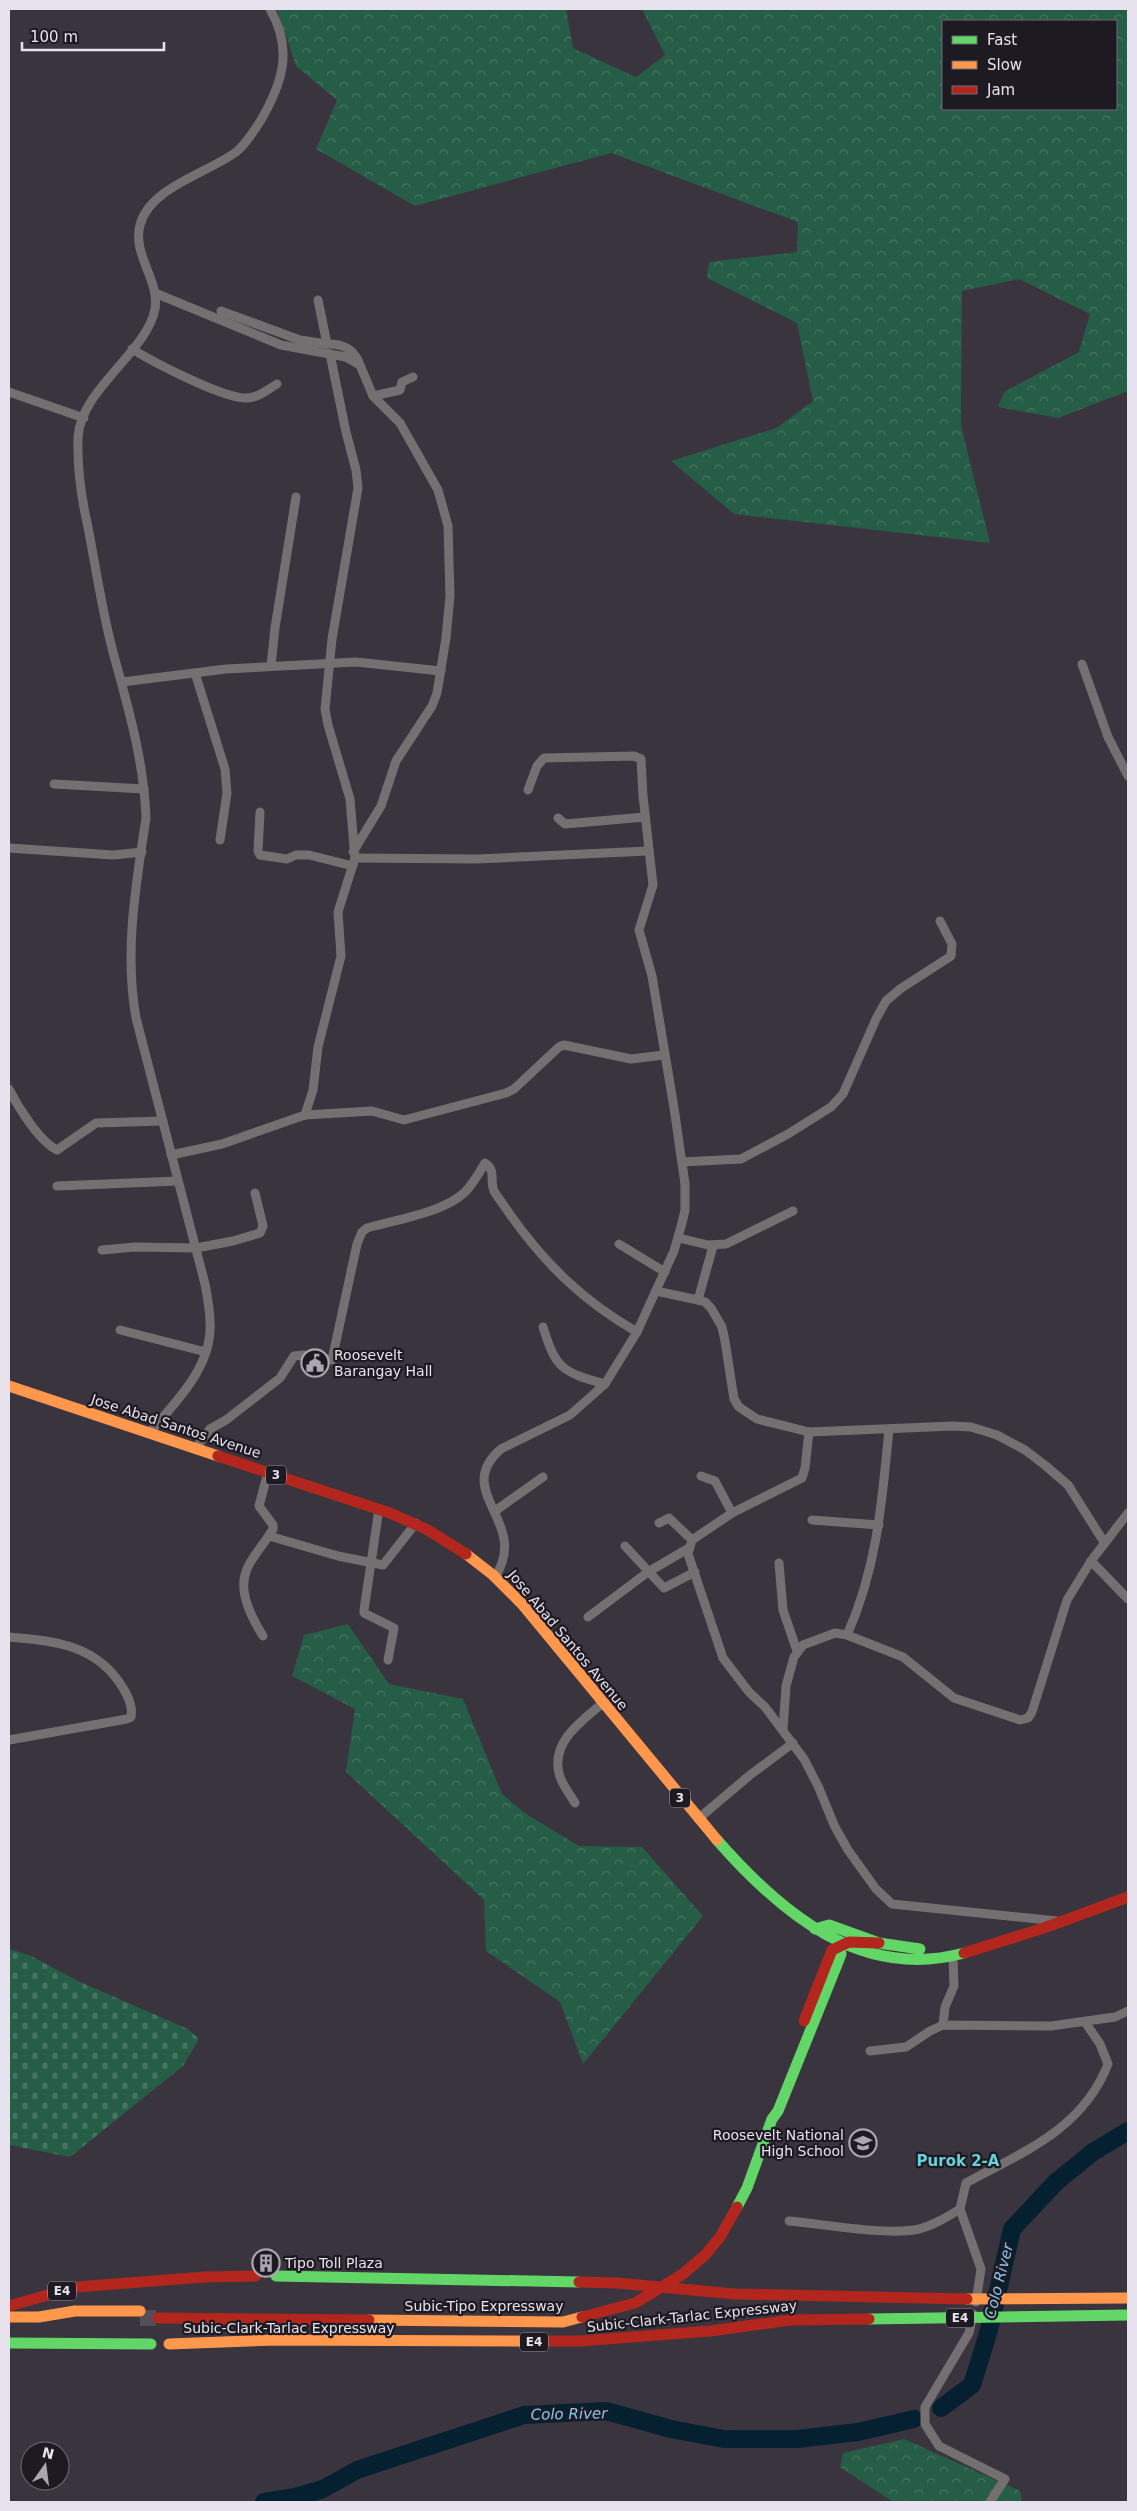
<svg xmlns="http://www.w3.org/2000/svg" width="1137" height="2511" viewBox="0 0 1137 2511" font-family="'DejaVu Sans',sans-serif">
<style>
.forest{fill:url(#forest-crowns);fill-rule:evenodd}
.cemetery{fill:url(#cemetery-stones)}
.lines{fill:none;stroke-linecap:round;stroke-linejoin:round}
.river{stroke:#052131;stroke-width:18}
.highway-tunnel{stroke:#534e58;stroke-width:16;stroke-dasharray:16 8;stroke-linecap:butt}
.street{stroke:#747071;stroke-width:9}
.fast{stroke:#63d668;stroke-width:11}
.slow{stroke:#ff974d;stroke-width:11}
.jam{stroke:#b3261e;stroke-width:11}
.labels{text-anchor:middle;stroke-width:4.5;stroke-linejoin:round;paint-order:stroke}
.shield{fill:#1e1a22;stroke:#aba6b1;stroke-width:1}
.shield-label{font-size:12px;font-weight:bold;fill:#e8e2ee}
.poi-label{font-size:14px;fill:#e8e2ee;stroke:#1e1a22;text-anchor:start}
.street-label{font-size:14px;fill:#e8e2ee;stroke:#1e1a22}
.neighbourhood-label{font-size:15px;font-weight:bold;fill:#65d1d8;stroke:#1e1a22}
.water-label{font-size:15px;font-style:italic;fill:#84c8f3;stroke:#1e1a22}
</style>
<defs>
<pattern id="forest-crowns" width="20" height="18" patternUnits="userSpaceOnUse" patternTransform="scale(1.25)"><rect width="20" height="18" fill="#265d47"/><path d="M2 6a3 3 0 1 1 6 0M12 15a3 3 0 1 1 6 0" fill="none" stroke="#467462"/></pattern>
<pattern id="cemetery-stones" width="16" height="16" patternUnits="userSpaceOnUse" patternTransform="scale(1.25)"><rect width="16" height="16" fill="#265d47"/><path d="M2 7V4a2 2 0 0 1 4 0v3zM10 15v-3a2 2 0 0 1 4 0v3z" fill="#467462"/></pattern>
</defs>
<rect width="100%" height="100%" fill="#39343e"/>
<!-- forest -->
<g class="forest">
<path d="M277 9H566L573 48 636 77 665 55 642 9H1128V391L1058 418 998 407 1004 392 1079 352 1090 314 1019 279 962 291 961 426 990 543 734 514 671 461 776 428 813 401 797 323 707 278 709 262 797 252 798 222 611 153 415 206 316 149 337 100 296 66ZM943 21H1116V109H943Z"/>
<polygon points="348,1624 389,1684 463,1699 502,1794 526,1814 579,1846 642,1847 703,1916 583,2064 560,2002 486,1951 484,1900 346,1772 355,1709 292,1676 304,1635"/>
<polygon points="904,2439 1020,2491 1022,2502 893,2502 840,2467 843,2453"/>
</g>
<!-- cemetery -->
<polygon class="cemetery" points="9,1949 29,1955 80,1982 188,2029 199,2039 183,2066 70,2157 9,2145"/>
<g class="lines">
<!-- river -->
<g class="river">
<polyline points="941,2408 972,2385 989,2330 1012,2229 1056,2182 1093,2152 1128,2131"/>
<polyline points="264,2502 295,2497 323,2489 357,2470 524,2415 606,2411 671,2429 724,2439 797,2439 858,2432 914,2419"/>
</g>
<!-- highway-tunnel -->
<polyline class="highway-tunnel" points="140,2318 158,2318"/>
<!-- street -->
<g class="street">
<polyline points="155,293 281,345 346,357 360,365 373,396 400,423 438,490 448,526 450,596 446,638 437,693 432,706 396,761 381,806 353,852"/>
<path d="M318 300 327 344C343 344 352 348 359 362"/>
<polyline points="221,311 300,340 327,344"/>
<path d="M132 349C153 362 222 398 246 398 258 398 267 390 277 384"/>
<polyline points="9,392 84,418"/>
<polyline points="373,396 400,390 402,382 413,377"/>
<polyline points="1082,664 1108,737 1128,776"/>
<polyline points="271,666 275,628 296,497"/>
<polyline points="195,673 225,769 227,793 220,840"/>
<polyline points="122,682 226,669 356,662 441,671"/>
<polyline points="54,784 144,789"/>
<polyline points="260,812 258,851 260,855 287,859 296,855 309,855 353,866"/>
<polyline points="558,818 565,824 645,817"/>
<polyline points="9,848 113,855 142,852"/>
<polyline points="355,858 477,859 648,851"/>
<path d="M9 1089C18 1107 39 1141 57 1150L96 1123 163 1121"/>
<polyline points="305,1115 313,1090 318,1047 341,956 338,912 355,858 350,799 328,725 325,709 332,639 358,488 356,470 346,432 330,354"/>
<polyline points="171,1155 222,1144 305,1115 372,1111 404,1120 506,1093 514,1089 559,1047 564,1045 631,1059 664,1055"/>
<polyline points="682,1162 741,1159 788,1134 831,1107 843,1094 876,1019 886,1001 900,989 951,956 952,944 940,921"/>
<polyline points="57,1186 178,1181"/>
<polyline points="679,1238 708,1245 726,1244 793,1211"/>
<polyline points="619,1244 665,1272"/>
<polyline points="102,1250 135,1247 196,1248 233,1241 260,1233 263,1226 255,1193"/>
<polyline points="656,1291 698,1300 705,1302 711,1308 722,1327 725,1341 734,1399 739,1407 757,1419 809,1432 953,1426 971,1427 997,1435 1025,1450 1046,1466 1068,1485 1104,1542"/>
<polyline points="698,1300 713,1246"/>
<path d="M543 1327C556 1369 562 1372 605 1384"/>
<polyline points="120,1330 206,1352"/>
<polyline points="809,1432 805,1468 802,1478 732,1513 692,1540 688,1554 723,1658 749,1692 765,1707 804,1759 818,1786 835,1827 848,1850 876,1889 892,1904 1057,1921"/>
<path d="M149 1433C174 1404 208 1371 210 1331 211 1315 208 1299 205 1284L136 1018C124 952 136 884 146 818 144 761 128 707 113 652 102 611 96 569 88 527 81 497 77 468 78 437 81 389 147 352 155 309 160 280 132 255 140 225 150 187 208 173 236 152 246 144 254 131 261 120 283 82 293 49 270 9"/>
<path d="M195 1449 210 1429 226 1420 280 1378 294 1356 304 1355 332 1360 357 1244 362 1232 367 1228C395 1220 445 1212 465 1192 473 1184 479 1173 485 1163 497 1171 489 1180 494 1191 498 1198 504 1205 509 1213 545 1264 583 1301 637 1332"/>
<polyline points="701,1476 715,1481 732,1513"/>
<polyline points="379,1509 364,1610 364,1613 394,1628 388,1660"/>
<polyline points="495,1511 543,1477"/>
<polyline points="812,1520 879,1525"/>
<polyline points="659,1523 669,1518 692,1540"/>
<polyline points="269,1536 338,1556 383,1565 416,1523"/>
<polyline points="625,1546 664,1588 695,1572"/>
<polyline points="1091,1561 1128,1599"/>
<polyline points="779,1563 783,1610 797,1651"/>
<path d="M495 1577C531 1522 451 1492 501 1449L570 1415 605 1384 637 1332 674 1251 682 1223 685 1210V1184L674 1108 652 976 639 930 653 885 643 796 641 759 634 756 544 758 537 766 528 790"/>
<polyline points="588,1617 648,1572 689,1548"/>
<path d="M847 1635C877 1568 882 1502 889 1429"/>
<path d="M263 1636C252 1618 237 1591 247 1569 253 1555 265 1543 273 1529V1525L259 1506 268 1472"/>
<path d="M9 1637C54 1641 97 1644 123 1688 128 1696 133 1707 131 1717L127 1719 9 1740"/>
<polyline points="783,1730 786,1686 794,1657 803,1645 835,1633 847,1635 903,1657 954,1698 1020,1720 1028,1718 1032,1712 1067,1600 1091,1561 1128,1513"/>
<path d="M575 1803C570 1794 561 1784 559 1773 551 1741 583 1720 604 1702"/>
<polyline points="698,1819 750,1775 793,1743"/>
<polyline points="943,2025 945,2007 954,1986 953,1957"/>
<polyline points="870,2051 906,2047 930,2031 943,2025 1051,2026 1115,2017 1128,2011"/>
<path d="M789 2221C823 2224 888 2236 919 2229 934 2225 947 2217 960 2209"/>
<path d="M976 2302 981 2269 960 2209 966 2183C1023 2152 1083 2129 1108 2064L1100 2044 1085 2022"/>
<polyline points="973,2314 969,2333 925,2407 925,2424 939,2446 1005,2479 990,2502"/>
</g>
<!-- fast -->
<g class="fast">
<path d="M717 1840C781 1913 861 1981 964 1953"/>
<polyline points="815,1929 829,1925 879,1943 920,1949"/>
<polyline points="737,2207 747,2188 772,2119 778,2111 838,1962 841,1954 839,1943"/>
<polyline points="276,2276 579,2282"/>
<polyline points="869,2319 1128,2315"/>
<polyline points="9,2343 151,2344"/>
</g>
<!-- slow -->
<g class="slow">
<polyline points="9,1386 218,1456"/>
<polyline points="466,1554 493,1575 522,1604 717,1840"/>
<polyline points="967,2299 1128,2298"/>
<polyline points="9,2317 39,2317 75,2311 140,2311"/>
<polyline points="369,2320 563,2322 582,2317"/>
<polyline points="169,2344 276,2340 539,2341"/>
</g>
<!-- jam -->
<g class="jam">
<polyline points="218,1456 390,1513 428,1530 466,1554"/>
<polyline points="964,1953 1044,1928 1128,1897"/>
<polyline points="804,2021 832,1950 849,1942 879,1943"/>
<polyline points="579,2282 617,2283 735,2294 967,2299"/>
<polyline points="9,2306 76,2287 205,2277 256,2276"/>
<polyline points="582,2317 635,2303 683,2274 705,2255 720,2237 737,2207"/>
<polyline points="158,2318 369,2320"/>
<polyline points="539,2341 581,2341 710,2331 791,2320 869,2319"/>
</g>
</g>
<!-- icons -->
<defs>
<g id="civic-ring" transform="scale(1.4375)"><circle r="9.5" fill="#1e1a22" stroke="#aba5b0" stroke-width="1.5"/><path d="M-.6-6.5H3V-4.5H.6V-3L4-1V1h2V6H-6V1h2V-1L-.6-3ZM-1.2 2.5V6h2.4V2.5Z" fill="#aba5b0"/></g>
<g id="school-ring" transform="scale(1.4375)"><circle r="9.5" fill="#1e1a22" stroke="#aba5b0" stroke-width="1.5"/><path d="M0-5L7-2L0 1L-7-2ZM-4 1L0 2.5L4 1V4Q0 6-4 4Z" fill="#aba5b0"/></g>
<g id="building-ring" transform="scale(1.4375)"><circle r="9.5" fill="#1e1a22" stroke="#aba5b0" stroke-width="1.5"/><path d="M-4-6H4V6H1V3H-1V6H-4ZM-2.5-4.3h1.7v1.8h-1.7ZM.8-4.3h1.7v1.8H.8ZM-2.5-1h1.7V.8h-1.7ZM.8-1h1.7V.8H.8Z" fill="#aba5b0"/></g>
</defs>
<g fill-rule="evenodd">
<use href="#civic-ring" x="315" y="1363"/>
<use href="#school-ring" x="863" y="2143"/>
<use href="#building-ring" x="266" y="2263"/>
</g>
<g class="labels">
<!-- shield labels -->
<g class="shield">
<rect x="266" y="1465.5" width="20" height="19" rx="4"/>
<rect x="670" y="1788.5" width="20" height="19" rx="4"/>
<rect x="48" y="2281.5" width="28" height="19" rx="4"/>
<rect x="946" y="2308.5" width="28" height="19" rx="4"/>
<rect x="520" y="2332.5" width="28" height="19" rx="4"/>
</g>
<g class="shield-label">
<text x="276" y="1479">3</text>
<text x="680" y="1802">3</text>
<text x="62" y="2295">E4</text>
<text x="960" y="2322">E4</text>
<text x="534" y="2346">E4</text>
</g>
<!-- poi labels -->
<g class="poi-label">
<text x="334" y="1360">Roosevelt<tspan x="334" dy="16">Barangay Hall</tspan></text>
<text x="844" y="2140" text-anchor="end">Roosevelt National<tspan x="844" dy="16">High School</tspan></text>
<text x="285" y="2268">Tipo Toll Plaza</text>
</g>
<!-- street labels -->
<g class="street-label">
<text transform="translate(176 1426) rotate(18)" y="5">Jose Abad Santos Avenue</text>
<text transform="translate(568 1640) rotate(50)" y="5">Jose Abad Santos Avenue</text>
<text x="484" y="2311">Subic-Tipo Expressway</text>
<text transform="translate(692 2316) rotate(-6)" y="5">Subic-Clark-Tarlac Expressway</text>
<text x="289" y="2333">Subic-Clark-Tarlac Expressway</text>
</g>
<!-- neighbourhood labels -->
<g class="neighbourhood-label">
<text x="958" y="2166">Purok 2-A</text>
</g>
<!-- water labels -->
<g class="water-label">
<text transform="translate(999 2281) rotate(-76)" y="5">Colo River</text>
<text transform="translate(569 2414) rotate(-1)" y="5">Colo River</text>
</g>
</g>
<!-- border -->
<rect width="1137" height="2511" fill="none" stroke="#e8e2ee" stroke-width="20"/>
<!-- legend -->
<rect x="942" y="20" width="175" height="90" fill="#1e1a22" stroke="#6f6a74"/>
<rect x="952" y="36" width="25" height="8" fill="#63d668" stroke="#6f6a74"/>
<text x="987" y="45" font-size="15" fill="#e8e2ee">Fast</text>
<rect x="952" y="61" width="25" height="8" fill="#ff974d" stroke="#6f6a74"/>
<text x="987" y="70" font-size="15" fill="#e8e2ee">Slow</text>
<rect x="952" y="86" width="25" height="8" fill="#b3261e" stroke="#6f6a74"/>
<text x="987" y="95" font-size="15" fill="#e8e2ee">Jam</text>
<!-- north arrow -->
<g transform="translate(45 2466) rotate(14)"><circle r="24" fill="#1e1a22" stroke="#6f6a74"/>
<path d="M0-4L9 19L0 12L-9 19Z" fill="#aba5b0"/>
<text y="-8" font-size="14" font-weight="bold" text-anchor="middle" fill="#e8e2ee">N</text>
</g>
<!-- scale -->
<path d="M22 42v8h142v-8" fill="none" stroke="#e8e2ee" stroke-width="2.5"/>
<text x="30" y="42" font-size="15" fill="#e8e2ee" stroke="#1e1a22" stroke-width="4" paint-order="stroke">100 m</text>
</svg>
